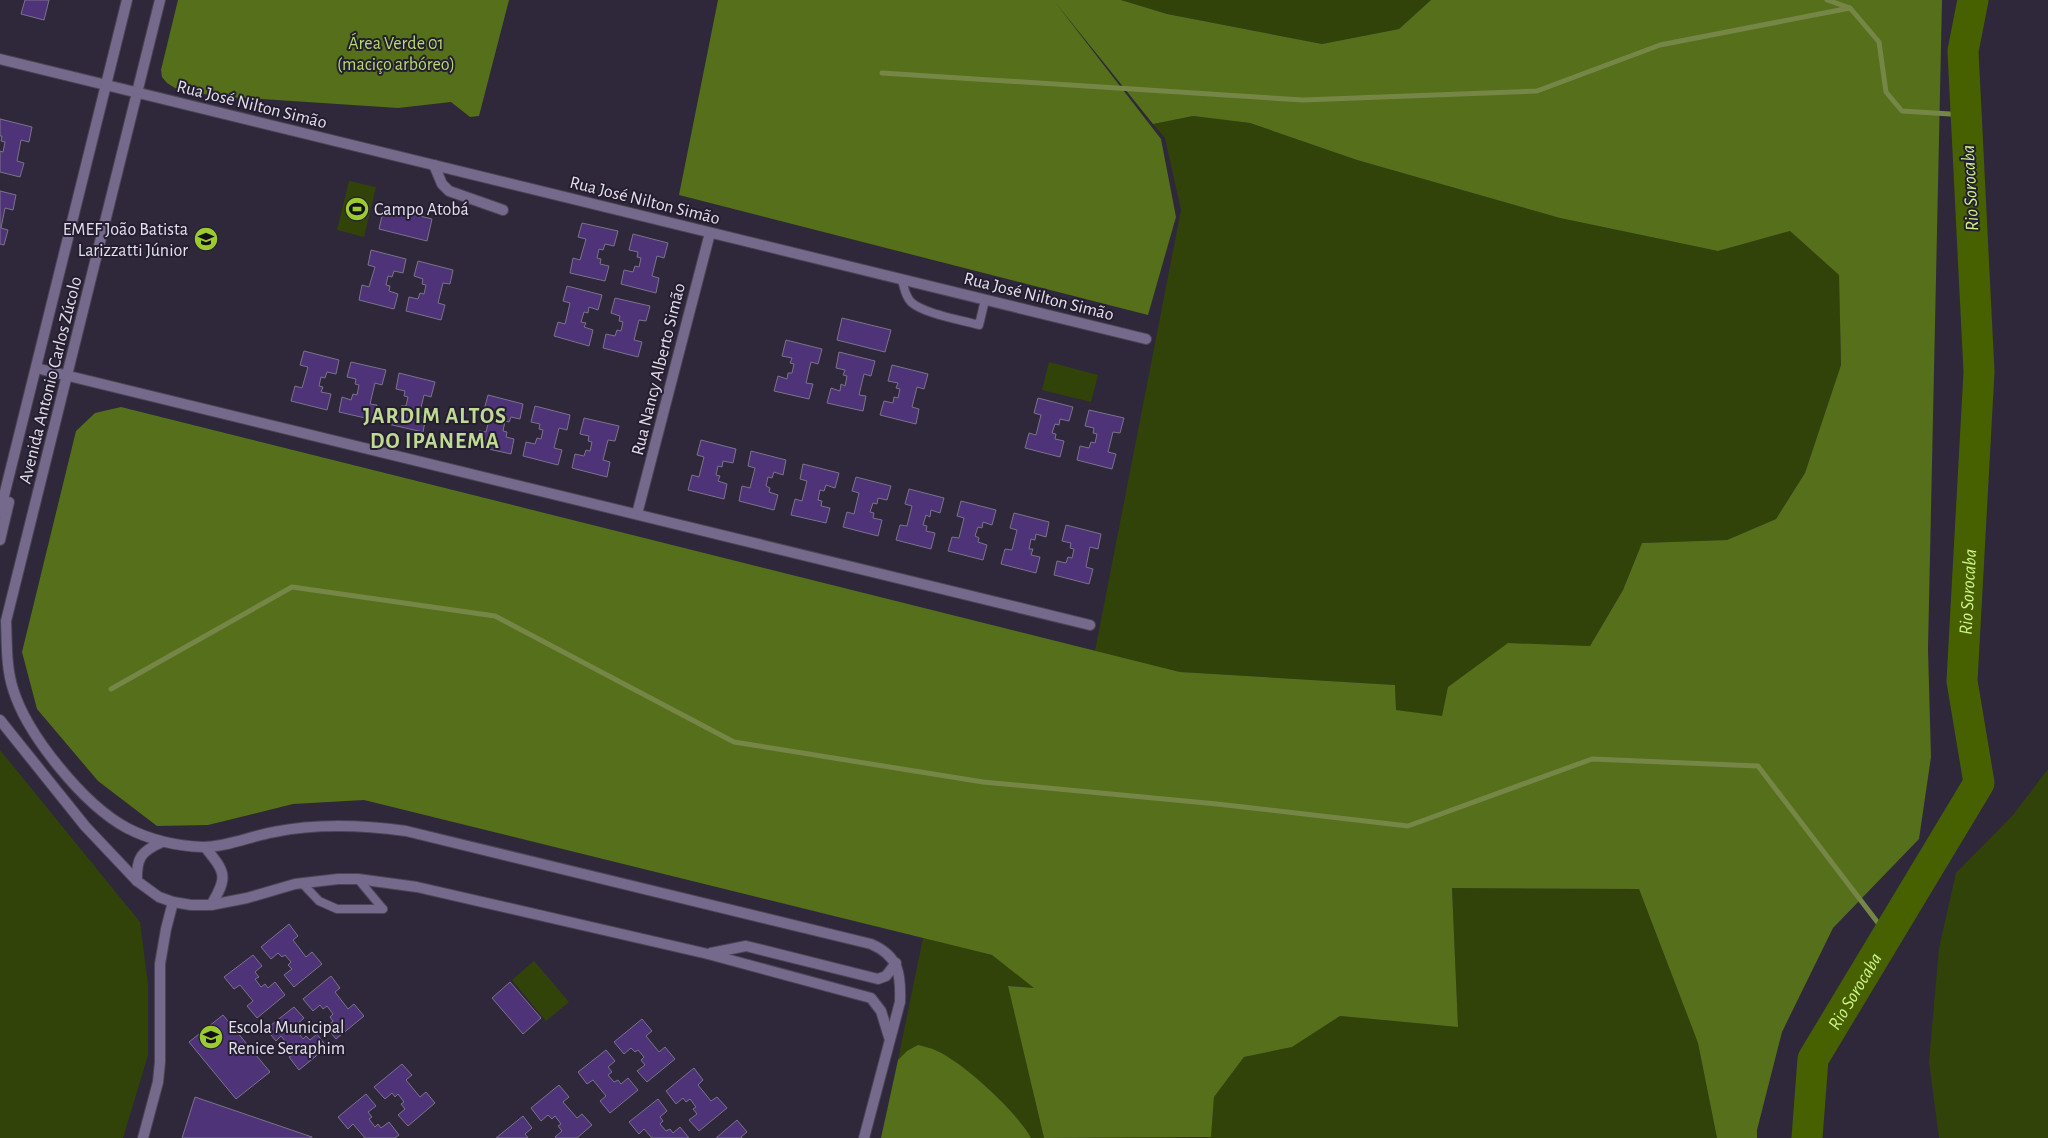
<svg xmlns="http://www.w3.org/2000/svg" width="2048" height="1138" viewBox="0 0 2048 1138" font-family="'Alegreya Sans',sans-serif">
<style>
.green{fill:#324309}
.forest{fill:#556f1a}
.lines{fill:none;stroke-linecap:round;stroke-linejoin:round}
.stream{stroke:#768647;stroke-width:5}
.river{stroke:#476000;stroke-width:31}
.building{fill:#4e3378;stroke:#7a7389}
.service-casing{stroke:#4b4556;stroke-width:10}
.minor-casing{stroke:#4b4556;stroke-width:12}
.service{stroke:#756a8b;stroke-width:8}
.minor{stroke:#756a8b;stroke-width:10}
.labels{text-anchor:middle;stroke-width:4;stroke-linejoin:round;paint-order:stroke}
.park-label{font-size:18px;fill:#b6dc6f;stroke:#241e30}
.street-label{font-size:18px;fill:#e3e0ec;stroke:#241e30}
.poi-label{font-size:18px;fill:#e3e0ec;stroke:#241e30;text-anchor:start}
.water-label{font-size:19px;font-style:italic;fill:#cdf587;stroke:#241e30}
.district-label{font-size:22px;font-weight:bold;letter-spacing:1px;fill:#bfda92;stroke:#241e30}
</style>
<rect width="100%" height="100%" fill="#2e283a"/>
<!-- green -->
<g class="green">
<polygon points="1121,0 1431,0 1399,29 1322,44 1167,14"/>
<polygon points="1193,116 1250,123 1357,160 1560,218 1718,251 1790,231 1839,275 1841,365 1805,473 1776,519 1727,540 1642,543 1623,590 1590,646 1508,643 1442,717 1396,710 1395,685 1180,672 1095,651 1181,210 1165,138 1153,124"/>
<polygon points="349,181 376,187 364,237 337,230"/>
<polygon points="1049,362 1098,375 1091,402 1042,390"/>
<polygon points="0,750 140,922 148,985 148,1055 123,1138 0,1138"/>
<polygon points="2048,769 2048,1138 1939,1138 1929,1062 1939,948 1956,873 2013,815"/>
<polygon points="1452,888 1639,889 1698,1043 1717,1138 1204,1138 1211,1137 1214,1097 1244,1057 1292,1047 1340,1016 1458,1027"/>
<polygon points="923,938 992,955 1035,988 1008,986 1044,1138 1031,1138 1010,1111 983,1084 955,1062 898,1060"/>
<polygon points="534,961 569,1002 546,1021 512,980"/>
</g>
<!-- forest -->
<g class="forest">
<polygon points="178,0 509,0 479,116 470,117 451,102 398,108 214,96 175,88 167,83 162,77 161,70"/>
<polygon points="718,0 1121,0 1167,14 1322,44 1399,29 1431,0 1942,0 1928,649 1931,757 1919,839 1833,928 1782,1032 1757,1130 1757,1138 1717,1138 1698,1043 1639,889 1452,888 1458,1027 1340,1016 1292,1047 1244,1057 1214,1097 1211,1137 1044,1138 1008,986 1034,988 992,955 364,800 293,804 208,825 157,826 98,781 37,709 22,652 76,431 95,413 121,407 1180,672 1395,685 1396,710 1442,716 1448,687 1508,643 1590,646 1623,590 1642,543 1727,540 1776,519 1805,473 1841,365 1839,275 1790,231 1718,251 1560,218 1357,160 1250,123 1193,116 1153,124 1055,2 1161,139 1176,217 1148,315 679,195"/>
<path d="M918 1045C925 1047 932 1048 937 1051 964 1063 1017 1112 1031 1138H881L898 1060 907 1051Z"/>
</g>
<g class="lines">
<!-- stream -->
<g class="stream">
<polyline points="1827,0 1850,8 1879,42 1886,92 1902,111 1966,115"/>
<polyline points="882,73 1303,100 1537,91 1660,45 1850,8"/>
<polyline points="111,689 292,587 495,616 734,742 983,782 1217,804 1408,826 1592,759 1758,766 1888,936"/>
</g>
<!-- river -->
<path class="river" id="s1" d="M1807 1138 1813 1059 1979 783 1962 681 1979 372 1963 51 1973 0"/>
</g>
<!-- building -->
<g class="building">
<polygon points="25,0 49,0 44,20 21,14"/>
<polygon points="0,119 32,127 29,142 21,140 17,161 24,163 20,177 0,172 0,151 3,152 5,142 1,141 2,136 0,136"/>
<polygon points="0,191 16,195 13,210 5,208 1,228 8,230 4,245 0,244"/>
<polygon points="384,207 432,219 427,241 379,229"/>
<polygon points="582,223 618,231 614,246 605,244 603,250 599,249 597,258 601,259 600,264 609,266 605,281 570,273 573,258 580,260 586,239 578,237"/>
<polygon points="633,234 668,243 664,258 657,256 652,276 659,278 656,293 621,284 624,270 633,272 635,266 639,267 641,258 637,257 638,252 629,250"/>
<polygon points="371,250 406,259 403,273 394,271 392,277 388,276 386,285 390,286 389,291 398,294 394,309 359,300 362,285 369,287 375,267 368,265"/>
<polygon points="418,261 453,270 450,284 443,283 438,303 445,305 441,320 406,311 409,297 418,299 420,293 424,294 426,285 422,284 423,279 414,276"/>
<polygon points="567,286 602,295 598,310 589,307 588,313 584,312 581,322 586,323 584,327 593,330 589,346 554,336 558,322 565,324 570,303 563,301"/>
<polygon points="615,298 650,306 646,321 639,320 634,340 642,342 638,357 603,348 606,334 615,336 617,330 621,331 623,322 619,321 620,316 611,313"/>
<polygon points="842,318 891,330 885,352 837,340"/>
<polygon points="786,340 822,349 818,364 811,362 806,383 813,384 809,399 774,391 778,376 787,379 788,373 792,373 794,364 790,363 792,358 782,356"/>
<polygon points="304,351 339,360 336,374 327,372 325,378 321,377 319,386 323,387 321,392 331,394 327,410 291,401 295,386 302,388 308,367 300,365"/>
<polygon points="839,352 875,361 871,376 864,374 859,395 866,396 863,411 827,403 831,388 840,391 841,384 845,386 847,376 843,375 845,370 836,368"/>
<polygon points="351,362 386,370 382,385 375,383 370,404 377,405 374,420 339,412 342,397 351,400 353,394 357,395 359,385 355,384 356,379 347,377"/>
<polygon points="892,365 928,374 924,389 917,387 912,407 919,409 916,424 880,415 884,401 893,403 894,397 898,398 900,389 896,388 898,383 888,381"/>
<polygon points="399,373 435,382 431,397 424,395 419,416 426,417 423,432 388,424 391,409 400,411 401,406 406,406 408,397 404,396 405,391 396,389"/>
<polygon points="488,395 523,404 520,419 511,417 509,422 505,421 503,431 507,432 506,437 514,439 511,454 475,446 479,431 486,432 491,412 484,410"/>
<polygon points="1038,398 1073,407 1069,421 1060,419 1059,425 1055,424 1052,433 1056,434 1055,439 1064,441 1060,457 1025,448 1029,433 1036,435 1041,415 1034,413"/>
<polygon points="535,406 570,415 567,430 559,428 554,448 562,450 558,465 523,456 526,442 535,444 537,438 541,439 543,430 539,429 540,424 531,422"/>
<polygon points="1089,410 1124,418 1120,433 1113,432 1108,452 1116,454 1112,469 1077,460 1080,446 1089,448 1091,442 1095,443 1097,434 1093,433 1094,428 1085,426"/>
<polygon points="584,418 619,426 615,441 608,440 603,460 610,462 607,477 572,468 575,454 584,456 586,450 590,451 592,442 588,441 589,436 580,434"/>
<polygon points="701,440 736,449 733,463 723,461 722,467 718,466 716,475 720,476 718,481 727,484 724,499 688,490 692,475 699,477 704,457 697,455"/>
<polygon points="751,451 786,460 783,475 774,472 772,478 768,477 766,486 770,488 769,492 778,495 774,510 739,501 742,486 750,488 755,468 748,466"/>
<polygon points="803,464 839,473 835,488 826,485 824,491 820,490 818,500 822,501 821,506 830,508 826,523 791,515 795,499 802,501 807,481 800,479"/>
<polygon points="856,477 891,486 887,500 878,498 877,504 873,503 870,512 874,513 873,518 882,520 878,536 843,527 847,512 854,514 859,493 852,491"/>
<polygon points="909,489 944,498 940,513 931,510 930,517 926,515 923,525 927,526 926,531 935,533 931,549 896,540 900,525 907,526 912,506 905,504"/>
<polygon points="961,501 996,510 992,525 983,522 982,528 978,527 975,536 979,538 978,542 987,545 983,560 948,551 952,537 959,538 964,518 957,516"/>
<polygon points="1014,513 1049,522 1046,537 1036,534 1035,540 1031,539 1029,549 1033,549 1031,555 1040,557 1036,573 1001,564 1005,549 1012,550 1017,530 1010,528"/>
<polygon points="1066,525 1101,534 1098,549 1090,547 1086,567 1093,569 1089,584 1054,575 1057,561 1066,563 1068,557 1072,558 1074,549 1070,548 1071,543 1062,541"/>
<polygon points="289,924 298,936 293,940 306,957 312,952 322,964 294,987 284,975 292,969 288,965 291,962 285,955 282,957 278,953 271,959 261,947"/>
<polygon points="253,955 262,966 255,972 259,977 255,979 261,987 265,984 268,988 275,982 285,995 257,1018 247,1006 253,1001 240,985 234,989 224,977"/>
<polygon points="331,976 340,988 335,992 348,1009 354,1004 364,1016 336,1039 326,1027 333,1021 330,1017 333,1014 327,1006 323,1009 320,1005 313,1011 303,999"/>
<polygon points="510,982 541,1018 523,1034 492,998"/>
<polygon points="294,1007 304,1018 297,1024 300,1029 297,1031 303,1039 306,1036 310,1040 317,1034 327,1047 299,1070 289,1057 295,1053 281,1036 276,1041 266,1029"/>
<polygon points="223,1015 270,1072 236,1099 189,1042"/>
<polygon points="642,1019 652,1031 646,1036 659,1052 665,1047 675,1059 647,1082 637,1071 645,1065 641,1060 644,1057 638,1050 635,1052 631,1048 624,1054 614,1042"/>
<polygon points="606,1050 615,1061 608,1067 612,1072 608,1075 614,1082 618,1080 621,1084 628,1078 638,1090 610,1113 600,1101 606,1096 593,1080 587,1084 578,1072"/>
<polygon points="402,1064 412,1075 406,1080 420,1097 426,1092 435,1103 408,1126 398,1115 405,1109 401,1104 404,1102 398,1094 395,1097 392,1093 385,1099 374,1087"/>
<polygon points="694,1068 703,1080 698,1085 711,1101 717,1097 727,1108 699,1131 689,1120 697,1114 693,1109 696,1107 690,1099 686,1102 683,1098 676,1104 666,1091"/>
<polygon points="559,1085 569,1097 563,1102 577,1118 582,1114 592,1125 577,1138 556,1138 555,1137 562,1131 558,1126 561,1124 555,1116 552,1119 548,1115 541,1121 531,1108"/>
<polygon points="366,1094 376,1106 368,1112 372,1117 369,1119 375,1127 378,1124 381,1128 389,1122 399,1135 395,1138 365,1138 353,1124 348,1129 338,1117"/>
<polygon points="195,1097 312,1137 312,1138 182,1138"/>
<polygon points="658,1099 667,1111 660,1117 663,1121 660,1124 666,1131 670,1129 673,1133 680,1127 689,1138 652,1138 644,1129 639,1134 629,1122"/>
<polygon points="523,1116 532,1128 525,1134 528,1138 496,1138"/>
<polygon points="737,1120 747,1132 741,1137 742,1138 716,1138"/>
</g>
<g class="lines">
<!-- service casing -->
<g class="service-casing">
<g id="service">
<path d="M902 280C904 287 905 296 911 302 924 314 962 320 979 325L985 300"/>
<polyline points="358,879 383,909"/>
<polyline points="302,883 319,901 337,909 383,909"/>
</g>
</g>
<!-- minor casing -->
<g class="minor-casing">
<g id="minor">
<path d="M160 0 6 621C7 644 6 667 13 689 27 735 84 805 127 828 150 840 177 846 203 847 227 847 251 836 274 832 318 823 362 825 406 831L871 944C899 956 901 974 900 1002L864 1138"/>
<polyline points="0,59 1146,339"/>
<polyline points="434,165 442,184 449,191 503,210"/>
<polyline points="36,368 1090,625"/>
<polyline points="0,512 127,0"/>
<polyline points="637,514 710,233"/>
<polyline points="0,540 9,502"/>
<polyline points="0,720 85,826 137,881 159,897 173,902 191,905 211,905 247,898 295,884 338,879 358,879 417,887 708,954 871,998 881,1011 889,1037"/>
<path d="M205 847C225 872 229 876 211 905"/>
<path d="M137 881C136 857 142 851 162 842"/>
<polyline points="711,953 746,946 878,979 886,976 896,963"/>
<polyline points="143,1138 158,1082 160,1062 160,964 166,929 173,902"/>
</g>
</g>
<!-- service -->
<use href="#service" class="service"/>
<!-- minor -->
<use href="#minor" class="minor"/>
</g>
<!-- icons -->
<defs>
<g id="stadium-disc" transform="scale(1.25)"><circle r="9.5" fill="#9cca31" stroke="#241e30"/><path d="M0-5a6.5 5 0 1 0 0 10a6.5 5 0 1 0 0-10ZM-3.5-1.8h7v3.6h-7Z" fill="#111"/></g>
<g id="school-disc" transform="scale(1.25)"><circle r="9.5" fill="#9cca31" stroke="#241e30"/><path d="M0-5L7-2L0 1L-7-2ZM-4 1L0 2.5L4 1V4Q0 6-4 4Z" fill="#111"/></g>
</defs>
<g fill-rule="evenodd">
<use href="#stadium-disc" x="357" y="209"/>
<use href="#school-disc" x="206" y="239"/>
<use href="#school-disc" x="211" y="1037"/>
</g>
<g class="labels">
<!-- park labels -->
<g class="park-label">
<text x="396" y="49">Área Verde 01<tspan x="396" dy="21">(maciço arbóreo)</tspan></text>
</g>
<!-- street labels -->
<g class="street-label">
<text transform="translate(252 104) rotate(14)" y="6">Rua José Nilton Simão</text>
<text transform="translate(645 200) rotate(14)" y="6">Rua José Nilton Simão</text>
<text transform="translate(1039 296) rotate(14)" y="6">Rua José Nilton Simão</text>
<text transform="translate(658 369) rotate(-76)" y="6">Rua Nancy Alberto Simão</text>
<text transform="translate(50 380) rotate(-76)" y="6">Avenida Antonio Carlos Zúcolo</text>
</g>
<!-- poi labels -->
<g class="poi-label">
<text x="374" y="215">Campo Atobá</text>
<text x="188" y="235" text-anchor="end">EMEF João Batista<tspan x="188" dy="21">Larizzatti Júnior</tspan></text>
<text x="228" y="1033">Escola Municipal<tspan x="228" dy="21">Renice Seraphim</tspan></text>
</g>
<!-- water labels -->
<g class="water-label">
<text transform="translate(1969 188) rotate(-93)" y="7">Rio Sorocaba</text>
<text dy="7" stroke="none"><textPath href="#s1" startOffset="594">Rio Sorocaba</textPath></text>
<text dy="7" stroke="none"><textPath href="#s1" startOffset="159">Rio Sorocaba</textPath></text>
</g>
<!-- district labels -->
<g class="district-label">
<text x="435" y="423">JARDIM ALTOS<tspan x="435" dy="25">DO IPANEMA</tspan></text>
</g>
</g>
</svg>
